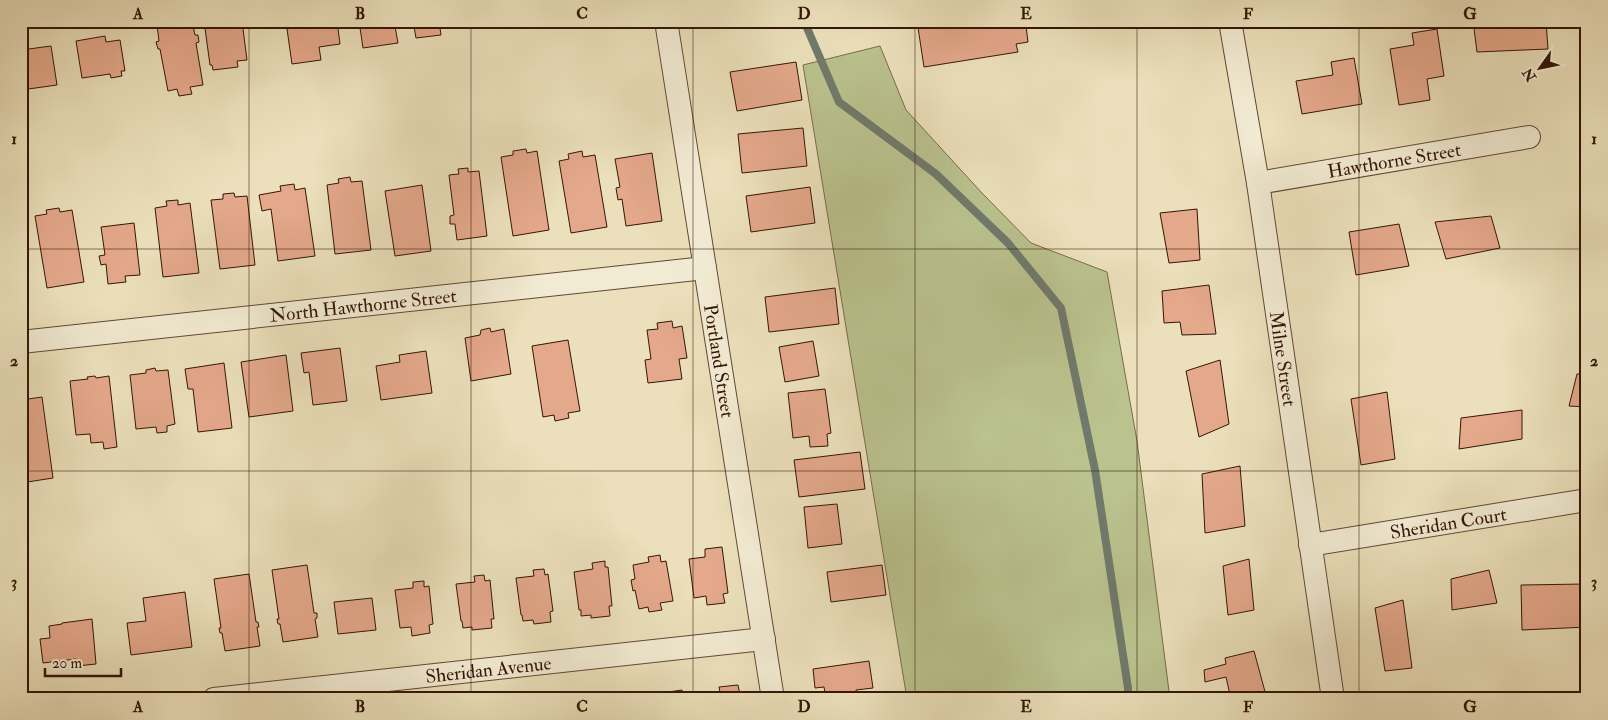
<svg xmlns="http://www.w3.org/2000/svg" width="1608" height="720" viewBox="0 0 1608 720" font-family="'IM FELL Double Pica',serif">
<style>
.green{fill:#bac28e;stroke:#786c4a}
.lines{fill:none;stroke-linecap:round;stroke-linejoin:round}
.stream{stroke:#707a6b;stroke-width:8}
.building{fill:#e4a88b;stroke:#351507}
.minor-casing{stroke:#624834;stroke-width:24}
.minor{stroke:#f2ebd3;stroke-width:22}
.grid{fill:none;stroke:#351507;stroke-width:1;stroke-opacity:0.55}
.labels{text-anchor:middle;stroke-width:5;stroke-linejoin:round;paint-order:stroke}
.street-label{font-size:19px;fill:#351507;stroke:#f2ebd3}
.neatline{fill:none;stroke:#351507;stroke-width:2}
.grid-label{font-size:16px;text-anchor:middle;font-weight:bold;fill:#351507}
</style>
<rect width="100%" height="100%" fill="#ebe0bb"/>
<filter id="stains"><feTurbulence type="fractalNoise" baseFrequency=".004" numOctaves="4"/><feColorMatrix values="0 0 0 0 .2 0 0 0 0 .09 0 0 0 0 .02 0 0 0 .5 -.17"/></filter>
<radialGradient id="worn" r=".72"><stop offset=".6" stop-color="#630" stop-opacity="0"/><stop offset="1" stop-color="#630" stop-opacity=".3"/></radialGradient>
<!-- green -->
<polygon class="green" points="880,46 906,110 982,193 1031,243 1107,272 1137,441 1170,699 907,699 803,65"/>
<g class="lines">
<!-- stream -->
<polyline class="stream" points="804,21 839,102 936,174 1008,243 1061,308 1095,470 1128,688 1128,699"/>
</g>
<!-- building -->
<g class="building">
<polygon points="177,21 192,21 195,35 198,35 199,42 196,43 203,85 190,87 192,94 179,96 177,89 168,91 160,49 158,49 156,42 159,41 157,25"/>
<polygon points="204,21 242,21 247,60 237,61 238,67 213,70 212,65 210,65"/>
<polygon points="301,21 337,21 340,44 319,47 321,60 292,64 287,29 302,26"/>
<polygon points="359,21 394,21 398,43 363,48"/>
<polygon points="413,21 439,21 441,35 416,38"/>
<polygon points="917,21 1035,21 1035,25 1026,26 1028,42 1016,44 1018,52 924,67"/>
<polygon points="1473,21 1546,21 1548,49 1477,52"/>
<polygon points="1437,29 1444,76 1427,79 1430,100 1399,105 1390,49 1414,45 1412,33"/>
<polygon points="105,36 106,42 120,40 125,71 121,71 122,76 111,78 110,74 82,78 76,41"/>
<polygon points="51,46 57,85 21,90 21,50"/>
<polygon points="1354,58 1362,104 1302,114 1296,81 1333,75 1331,62"/>
<polygon points="796,62 802,100 737,111 730,72"/>
<polygon points="803,128 807,166 742,173 738,134"/>
<polygon points="526,149 527,153 537,151 549,230 513,236 501,157 513,155 513,151"/>
<polygon points="582,151 583,157 595,155 607,227 571,233 559,161 569,159 568,154"/>
<polygon points="652,153 662,221 626,226 622,199 618,200 616,188 620,187 615,159"/>
<polygon points="468,168 468,172 479,171 487,236 457,240 455,224 450,224 450,216 454,215 449,175 459,174 458,169"/>
<polygon points="350,177 351,182 362,181 371,250 335,254 327,185 339,183 338,179"/>
<polygon points="294,184 295,190 305,188 315,256 278,261 271,209 262,211 259,195 281,191 280,186"/>
<polygon points="422,185 431,251 395,256 385,191"/>
<polygon points="810,187 815,223 751,232 746,196"/>
<polygon points="234,193 235,197 247,196 255,265 220,269 211,200 223,199 223,194"/>
<polygon points="178,200 178,205 190,203 199,273 163,277 155,208 167,206 166,201"/>
<polygon points="59,208 60,212 72,210 84,282 47,288 35,216 47,214 46,210"/>
<polygon points="1197,209 1200,260 1169,263 1160,213"/>
<polygon points="1491,216 1500,248 1446,259 1435,222"/>
<polygon points="134,223 140,275 125,276 126,282 108,284 106,264 101,265 99,256 105,255 101,227"/>
<polygon points="1399,224 1409,266 1356,275 1349,232"/>
<polygon points="21,262 26,292 21,293"/>
<polygon points="1209,285 1216,334 1182,335 1180,322 1164,323 1162,291"/>
<polygon points="835,288 839,324 769,332 765,297"/>
<polygon points="672,321 673,328 682,326 687,358 679,359 682,379 648,383 645,360 651,359 647,330 658,329 657,323"/>
<polygon points="490,328 491,332 504,329 511,374 471,381 465,338 480,335 481,330"/>
<polygon points="568,340 580,411 568,413 569,418 555,421 554,415 543,417 532,346"/>
<polygon points="813,341 819,376 785,382 779,347"/>
<polygon points="340,348 347,401 313,405 309,372 304,373 301,353"/>
<polygon points="426,351 432,393 381,400 376,366 400,362 399,355"/>
<polygon points="286,355 293,411 249,417 241,362"/>
<polygon points="1220,360 1229,424 1199,437 1186,371"/>
<polygon points="224,363 232,428 198,432 193,389 188,389 185,369"/>
<polygon points="155,368 156,371 168,370 175,424 167,426 167,432 157,433 156,427 136,429 130,375 146,373 146,370"/>
<polygon points="1577,374 1587,374 1587,407 1569,406"/>
<polygon points="95,376 96,378 109,376 117,447 104,449 103,442 91,443 90,434 76,435 70,381 88,379 87,377"/>
<polygon points="825,389 831,433 827,434 828,446 810,447 809,436 793,438 788,393"/>
<polygon points="1387,392 1395,459 1361,465 1351,399"/>
<polygon points="42,397 53,478 21,483 21,400"/>
<polygon points="1522,410 1522,439 1459,449 1461,418"/>
<polygon points="860,452 865,489 799,497 794,460"/>
<polygon points="1240,466 1245,526 1205,533 1202,474"/>
<polygon points="837,504 842,544 808,548 804,507"/>
<polygon points="722,547 728,593 723,594 725,603 707,605 706,596 694,598 689,559 705,557 705,549"/>
<polygon points="660,555 661,562 666,561 673,601 660,603 662,610 649,612 648,607 639,609 635,590 633,591 631,580 635,579 633,565 649,562 648,557"/>
<polygon points="1249,559 1254,610 1228,615 1223,566"/>
<polygon points="605,561 605,567 608,567 612,606 609,606 610,616 591,618 591,615 581,616 581,610 579,610 574,572 593,569 592,563"/>
<polygon points="307,565 314,613 317,613 317,618 315,619 318,637 283,642 280,624 278,624 277,619 279,619 272,570"/>
<polygon points="882,565 886,595 831,602 827,572"/>
<polygon points="544,569 545,575 548,574 553,611 550,612 551,622 534,624 533,620 523,621 522,615 521,615 516,578 534,576 533,570"/>
<polygon points="1489,570 1497,603 1452,610 1451,579"/>
<polygon points="249,574 256,622 258,622 259,627 257,627 260,646 225,651 222,633 220,633 219,628 221,628 214,579"/>
<polygon points="484,575 485,581 490,580 494,619 491,619 492,628 472,630 472,627 463,628 462,621 461,621 456,584 475,582 474,576"/>
<polygon points="424,581 424,587 429,586 433,624 429,625 430,633 412,636 411,627 400,628 395,590 413,588 413,582"/>
<polygon points="1585,584 1587,599 1587,627 1522,630 1521,585"/>
<polygon points="185,592 192,647 131,655 127,623 146,621 143,598"/>
<polygon points="372,598 376,630 338,634 334,602"/>
<polygon points="1403,600 1412,668 1385,671 1375,608"/>
<polygon points="92,619 96,664 77,666 76,659 43,663 40,639 50,638 49,626 62,624 62,623"/>
<polygon points="21,633 25,668 21,669"/>
<polygon points="1254,651 1267,699 1231,699 1226,677 1205,682 1204,670 1226,664 1225,658"/>
<polygon points="869,661 873,688 856,690 857,699 826,699 824,687 815,688 813,669"/>
<polygon points="738,685 740,695 742,695 743,699 708,699 721,697 719,687"/>
<polygon points="682,690 684,699 653,699 662,697 661,693"/>
</g>
<g class="lines">
<!-- minor casing -->
<g class="minor-casing">
<g id="minor">
<path id="s1" d="M666 21 773 699"/>
<path id="s2" d="M1230 21 1258 183 1333 699"/>
<path id="s3" d="M1258 183 1529 137"/>
<path id="s4" d="M21 342 705 268"/>
<path id="s5" d="M1310 545 1587 500"/>
<path id="s6" d="M214 699 764 639"/>
</g>
</g>
<!-- minor -->
<use href="#minor" class="minor"/>
</g>
<!-- grid -->
<path class="grid" d="M249 21V699M471 21V699M693 21V699M915 21V699M1137 21V699M1359 21V699M21 249H1587M21 471H1587"/>
<g class="labels">
<!-- street labels -->
<g class="street-label">
<text dy="7" stroke="none"><textPath href="#s3" startOffset="138">Hawthorne Street</textPath></text>
<text dy="7" stroke="none"><textPath href="#s4" startOffset="344">North Hawthorne Street</textPath></text>
<text dy="7" stroke="none"><textPath href="#s1" startOffset="344">Portland Street</textPath></text>
<text dy="7" stroke="none"><textPath href="#s2" startOffset="342">Milne Street</textPath></text>
<text dy="7" stroke="none"><textPath href="#s5" startOffset="140">Sheridan Court</textPath></text>
<text dy="7" stroke="none"><textPath href="#s6" startOffset="276">Sheridan Avenue</textPath></text>
</g>
</g>
<!-- margin -->
<rect width="1608" height="720" fill="none" stroke="#ebe0bb" stroke-width="55"/>
<!-- north arrow -->
<g transform="translate(1540 68) rotate(237)" stroke="#f2ebd3" stroke-width="4" paint-order="stroke">
<path d="M0-4L9 19L0 12L-9 19Z" fill="#351507"/>
<text y="-8" font-size="14" font-weight="bold" text-anchor="middle" fill="#351507">N</text>
</g>
<!-- scale -->
<path d="M45 668v8h76v-8" fill="none" stroke="#351507" stroke-width="2.5"/>
<text x="52" y="668" font-size="15" fill="#351507" stroke="#f2ebd3" stroke-width="4" paint-order="stroke">20 m</text>
<rect x="28" y="28" width="1552" height="664" class="neatline"/>
<g class="grid-label">
<text x="138" y="19">A</text>
<text x="360" y="19">B</text>
<text x="582" y="19">C</text>
<text x="804" y="19">D</text>
<text x="1026" y="19">E</text>
<text x="1248" y="19">F</text>
<text x="1470" y="19">G</text>
<text x="14" y="144">1</text>
<text x="1594" y="144">1</text>
<text x="14" y="366">2</text>
<text x="1594" y="366">2</text>
<text x="14" y="587">3</text>
<text x="1594" y="587">3</text>
<text x="138" y="712">A</text>
<text x="360" y="712">B</text>
<text x="582" y="712">C</text>
<text x="804" y="712">D</text>
<text x="1026" y="712">E</text>
<text x="1248" y="712">F</text>
<text x="1470" y="712">G</text>
</g>
<rect width="100%" height="100%" filter="url(#stains)"/>
<rect width="100%" height="100%" fill="url(#worn)"/>
</svg>
